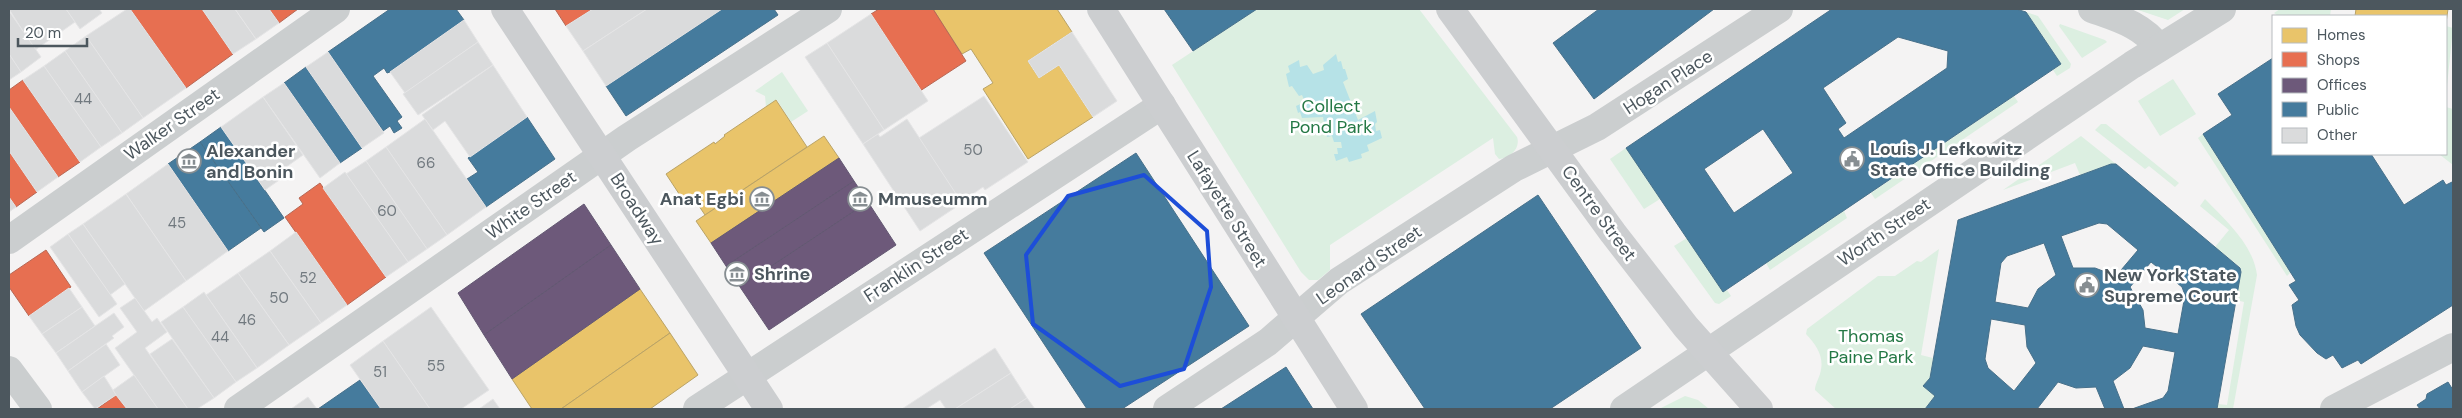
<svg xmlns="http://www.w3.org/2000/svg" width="2462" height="418" viewBox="0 0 2462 418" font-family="'DM Sans',sans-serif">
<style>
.green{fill:#dcefe1}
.water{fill:#b6e2e7}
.homes{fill:#e9c46a;stroke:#baa366}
.shops{fill:#e76f51;stroke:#b86855}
.offices{fill:#6d597a;stroke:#635872}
.public{fill:#457b9d;stroke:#47708a;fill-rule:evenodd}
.building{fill:#dadbdc;stroke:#e5e5e6}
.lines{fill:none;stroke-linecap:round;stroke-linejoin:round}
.minor{stroke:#cbcecf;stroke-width:28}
.tertiary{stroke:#cbcecf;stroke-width:28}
.secondary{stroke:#ccced0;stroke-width:28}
.marked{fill:none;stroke:#1d4ed8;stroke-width:4;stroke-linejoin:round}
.labels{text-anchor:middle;stroke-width:5;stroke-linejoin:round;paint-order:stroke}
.number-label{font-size:15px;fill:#71797f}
.street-label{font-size:18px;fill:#4c575e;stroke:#fff}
.park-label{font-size:18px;fill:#247845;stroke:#fff}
.poi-label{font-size:18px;font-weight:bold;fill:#4c575e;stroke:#fff;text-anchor:start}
</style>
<rect width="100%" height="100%" fill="#f4f3f3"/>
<!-- green -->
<g class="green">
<path d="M1257 9H1419L1517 137C1521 148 1510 158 1499 159L1495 154 1493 138 1330 245V270L1318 280H1309L1301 272 1172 65Z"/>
<polygon points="2135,9 2185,9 2168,20"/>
<polygon points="2280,9 2331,9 2330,16 2278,16 2274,13"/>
<polygon points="2026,12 2038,16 2071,64 2070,68 2057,76 2053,70 2061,64"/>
<polygon points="2060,24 2105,40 2107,42 2082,58 2059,26"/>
<polygon points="2446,26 2453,28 2447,86 2446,85"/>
<polygon points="782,72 808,111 791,122 777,100 766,107 765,96 755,91"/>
<polygon points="2173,79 2196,114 2160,136 2138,101"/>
<polygon points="2014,96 2018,102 1875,199 1871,193"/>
<polygon points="2446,107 2453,109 2453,165 2439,154 2446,154"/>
<polygon points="2101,124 2106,124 2179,183 2175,187 2149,166 2145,169 2095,130"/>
<polygon points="2203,134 2291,272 2287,276 2198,138"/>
<polygon points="2081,136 2116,164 2111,164 2080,175 2075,163 2003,190"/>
<polygon points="1626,148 1660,199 1644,209 1610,159"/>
<path d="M2205 199C2226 221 2253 244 2257 275L2233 409H2217L2218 404 2227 405 2244 302 2236 300 2241 272 2240 267 2215 247 2229 230 2200 206Z"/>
<polygon points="1844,211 1847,218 1770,270 1766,263"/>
<polygon points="1687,238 1723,292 1727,290 1731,296 1719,304 1715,303 1674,246"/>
<path d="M1939 249 1921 355 1933 358 1930 378 1924 386 1935 396 1925 409H1836L1815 390C1815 385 1818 380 1820 374 1825 357 1817 346 1806 334L1807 329 1878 276H1895L1917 261 1921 262Z"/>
<polygon points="1685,396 1698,400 1709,409 1659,409"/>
</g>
<!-- water -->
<polygon class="water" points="1336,54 1338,62 1341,61 1343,69 1345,69 1348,79 1343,82 1358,120 1375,111 1377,122 1375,124 1376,131 1380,130 1382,138 1367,145 1369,151 1361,154 1362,158 1349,162 1347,157 1336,161 1334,154 1338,154 1337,148 1342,148 1341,142 1334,142 1332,136 1327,137 1323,117 1302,118 1300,112 1298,113 1296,106 1305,102 1302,95 1299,96 1292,86 1289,87 1286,74 1290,72 1288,66 1299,60 1300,67 1307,65 1313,74 1324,70 1323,65"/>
<!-- homes -->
<g class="homes">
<polygon points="933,9 1057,9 1072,32 1028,61 1039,78 1059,65 1093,117 1028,159 983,89 993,83 971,49 962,54"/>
<polygon points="2356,9 2448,9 2446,23 2446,16 2355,16"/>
<polygon points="776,100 807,147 705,215 695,200 687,206 666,174 714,142 715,144 725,136 724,135"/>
<polygon points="824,136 839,158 711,243 696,221"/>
<polygon points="640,289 670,333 561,409 532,409 512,379"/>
<polygon points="670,333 698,375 650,409 561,409"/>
</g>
<!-- shops -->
<g class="shops">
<polygon points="130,9 202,9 233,54 186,88"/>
<polygon points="269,9 298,9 279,23"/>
<polygon points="555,9 593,9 566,26"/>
<polygon points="879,9 933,9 966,61 920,91 871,14"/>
<polygon points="23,80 80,162 58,177 9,107 9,90"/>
<polygon points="9,151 37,192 16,207 9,197"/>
<polygon points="320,183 386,277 347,305 285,217 303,204 299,198"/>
<polygon points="46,250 71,287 29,316 9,287 9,275"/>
<polygon points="116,395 127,409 97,409"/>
</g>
<!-- offices -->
<g class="offices">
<polygon points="839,158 854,181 726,266 711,243"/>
<polygon points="854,181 868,202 740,287 726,266"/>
<polygon points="868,202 896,245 769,330 740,287"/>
<polygon points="584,204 611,245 484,335 458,293"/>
<polygon points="611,245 640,289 512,379 484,335"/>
</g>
<!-- public -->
<g class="public">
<polygon points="390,9 456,9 464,20 390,72 387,73 384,68 373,76 402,117 397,121 402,128 394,133 390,126 383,131 328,52"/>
<polygon points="722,9 774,9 778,15 626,116 606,86"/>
<polygon points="1164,9 1257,9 1193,51"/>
<polygon points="1599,9 1714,9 1594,99 1553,43"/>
<path d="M1832 9H2016L2026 12 2061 64 1723 292 1626 148ZM1898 37 1948 51 1947 68 1844 138 1838 129 1846 123 1823 88ZM1763 129 1793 173 1734 213 1704 169Z"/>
<polygon points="2273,58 2273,154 2371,154 2404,205 2443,180 2446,185 2452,182 2453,183 2453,305 2361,364 2358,360 2342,368 2333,355 2326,359 2317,353 2300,335 2296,326 2292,305 2299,300 2289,285 2296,281 2203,134 2232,115 2218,94"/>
<polygon points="306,67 362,148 340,163 284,83"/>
<polygon points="527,117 555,159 486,207 467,179 478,172 468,158"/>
<polygon points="221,127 284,218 264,232 200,142"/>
<polygon points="200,142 261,228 228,251 168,164"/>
<polygon points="1136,153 1249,326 1122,409 1087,409 984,253"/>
<path d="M2111 164H2116L2240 268 2241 272 2217 409H2132L2163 398 2168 391 2175 352 2143 346 2130 368 2113 381 2124 409H2105L2096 387 2076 388 2058 382 2037 409H1925L1935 396 1923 386 1930 378 1958 220ZM2099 223 2107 224 2138 250 2116 276 2095 268H2073L2061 236ZM2044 243 2056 275 2038 289 2028 308 1995 302 2001 263 2007 256ZM2151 262 2182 287 2185 295 2178 334 2145 328 2143 310 2130 287ZM1991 319 2025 325 2027 347 2036 363 2014 391 1988 368 1985 359Z"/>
<polygon points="1538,195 1641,348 1550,409 1425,409 1361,314"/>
<polygon points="1286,367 1313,409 1221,409"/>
<polygon points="360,380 381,409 318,409"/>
<polygon points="2448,382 2453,390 2453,409 2420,409 2417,405 2426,399 2427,394"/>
</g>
<!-- building -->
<g class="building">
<polygon points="9,9 66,9 75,22 35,50"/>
<polygon points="66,9 99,9 102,13 80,29"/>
<polygon points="127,9 130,9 186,88 143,118 86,36"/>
<polygon points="202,9 235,9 256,39 233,54"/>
<polygon points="235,9 269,9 279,23 256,39"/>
<polygon points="593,9 647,9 583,51 566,26"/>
<polygon points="647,9 722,9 606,86 583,51"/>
<polygon points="9,11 41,57 21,72 9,54"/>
<polygon points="871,14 928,101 884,130 827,43"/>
<polygon points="464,20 478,42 405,93 390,72"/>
<polygon points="1072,32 1117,101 1093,117 1059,65 1039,78 1028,61"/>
<polygon points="86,36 143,118 122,133 65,51"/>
<polygon points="478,42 493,65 418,115 403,94"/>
<polygon points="827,43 884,130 863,144 805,57"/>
<polygon points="65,51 122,133 101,147 44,66"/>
<polygon points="328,52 384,133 362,148 306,67"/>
<polygon points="9,54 21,72 9,80"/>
<polygon points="493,65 527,117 470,157 445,121 433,130 422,115"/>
<polygon points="44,66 101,147 80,162 23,80"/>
<polygon points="284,83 340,163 320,178 263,97"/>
<polygon points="984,96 1028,162 985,190 983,187 961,202 919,138"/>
<polygon points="263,97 303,155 282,170 285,176 265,190 221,127"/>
<polygon points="9,107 58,177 37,192 9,151"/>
<polygon points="425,119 486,207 447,235 386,147"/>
<polygon points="907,119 962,203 920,231 863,144 878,134 880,137"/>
<polygon points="386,147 447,235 427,249 366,161"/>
<polygon points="366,161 427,249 408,262 346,174"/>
<polygon points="168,164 228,251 186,281 126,194"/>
<polygon points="345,172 408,262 386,277 323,188"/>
<polygon points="126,194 186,281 144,311 83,224"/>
<polygon points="9,197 16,207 9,212"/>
<polygon points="83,224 125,284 110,295 68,234"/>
<polygon points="296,232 347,305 321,323 270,251"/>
<polygon points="68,234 117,304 99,317 50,247"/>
<polygon points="270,251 321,323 289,345 238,273"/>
<polygon points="238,273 289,345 257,368 206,295"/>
<polygon points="69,288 82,307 42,334 29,316"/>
<polygon points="204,292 257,368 236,382 183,307"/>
<polygon points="135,298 152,322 157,318 167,332 145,348 188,409 158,409 115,348 137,332 120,308"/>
<polygon points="82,307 95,326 56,353 42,334"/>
<polygon points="183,307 236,382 214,398 161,322"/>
<polygon points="431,307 489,390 461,409 430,409 383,341"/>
<polygon points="114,313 124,327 112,336 114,338 68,371 56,353"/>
<polygon points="172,339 214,398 197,409 188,409 150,354"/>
<polygon points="383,341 430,409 381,409 350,365"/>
<polygon points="106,344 120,365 82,392 68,371"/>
<polygon points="995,348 1011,373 955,409 946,409 940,400 926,409 902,409"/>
<polygon points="1011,373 1027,398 1010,409 955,409"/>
<polygon points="134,375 158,409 127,409 116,395 113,390"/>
<polygon points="104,376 116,395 95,409 82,392"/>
<polygon points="308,397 317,409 291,409"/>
<polygon points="1027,398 1035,409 1010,409"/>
<polygon points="493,399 500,409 479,409"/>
</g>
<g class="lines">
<!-- minor -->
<g class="minor">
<path d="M2092 9C2117 18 2143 25 2159 48"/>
<polyline points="9,370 38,409"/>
<polyline points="238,409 627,138 828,9"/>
<polyline points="697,409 1162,105"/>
<polyline points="1167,409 1268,342 1339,281 1514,168 1597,127 1779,9"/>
<polyline points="1624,409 2132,65 2222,9"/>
<polyline points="2334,409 2453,347"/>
</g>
<!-- tertiary -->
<polyline class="tertiary" points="9,240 336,9"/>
<!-- secondary -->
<g class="secondary">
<polyline points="505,9 769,409"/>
<polyline points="1101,9 1354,409"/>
<polyline points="1450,9 1613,233 1686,327 1759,409"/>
</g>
</g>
<!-- marked area -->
<path class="marked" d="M1144 175 1207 231 1211 287 1184 369 1120 386 1033 324 1026 255 1068 196Z"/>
<!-- icons -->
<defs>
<g id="civic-ring" transform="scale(1.25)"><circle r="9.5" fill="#fff" stroke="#878e92" stroke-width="1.5"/><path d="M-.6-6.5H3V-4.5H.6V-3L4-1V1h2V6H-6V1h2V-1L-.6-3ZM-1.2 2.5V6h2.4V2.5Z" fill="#878e92"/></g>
<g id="museum-ring" transform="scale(1.25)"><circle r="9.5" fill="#fff" stroke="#878e92" stroke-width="1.5"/><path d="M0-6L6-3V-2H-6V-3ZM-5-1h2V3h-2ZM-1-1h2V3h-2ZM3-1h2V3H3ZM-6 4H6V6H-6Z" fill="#878e92"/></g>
</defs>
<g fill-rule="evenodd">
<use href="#civic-ring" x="1852" y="159"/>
<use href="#museum-ring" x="189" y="161"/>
<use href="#museum-ring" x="762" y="199"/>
<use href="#museum-ring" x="860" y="199"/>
<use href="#museum-ring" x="737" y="274"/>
<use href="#civic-ring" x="2087" y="285"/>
</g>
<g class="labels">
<!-- number labels -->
<g class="number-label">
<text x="83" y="104">44</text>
<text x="973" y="155">50</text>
<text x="426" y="168">66</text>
<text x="387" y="216">60</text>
<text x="177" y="228">45</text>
<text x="308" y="283">52</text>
<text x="279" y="303">50</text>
<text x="247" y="325">46</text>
<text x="220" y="342">44</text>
<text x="436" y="371">55</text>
<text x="380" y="377">51</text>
</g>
<!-- street labels -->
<g class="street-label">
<text transform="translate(1668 82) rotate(-33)" y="6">Hogan Place</text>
<text transform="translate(172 124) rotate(-35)" y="6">Walker Street</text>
<text transform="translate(531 205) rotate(-35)" y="6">White Street</text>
<text transform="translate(637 209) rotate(57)" y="6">Broadway</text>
<text transform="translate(1227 209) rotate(58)" y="6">Lafayette Street</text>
<text transform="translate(1599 213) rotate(54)" y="6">Centre Street</text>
<text transform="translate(1884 232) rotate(-34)" y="6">Worth Street</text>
<text transform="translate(916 265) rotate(-33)" y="6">Franklin Street</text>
<text transform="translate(1369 265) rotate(-35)" y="6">Leonard Street</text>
</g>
<!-- park labels -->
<g class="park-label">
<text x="1331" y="112">Collect<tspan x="1331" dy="21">Pond Park</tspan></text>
<text x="1871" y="342">Thomas<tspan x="1871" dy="21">Paine Park</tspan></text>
</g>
<!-- poi labels -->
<g class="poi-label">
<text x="1870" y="155">Louis J. Lefkowitz<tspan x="1870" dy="21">State Office Building</tspan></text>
<text x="206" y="157">Alexander<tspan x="206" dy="21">and Bonin</tspan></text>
<text x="744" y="205" text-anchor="end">Anat Egbi</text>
<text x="878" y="205">Mmuseumm</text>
<text x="754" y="280">Shrine</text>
<text x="2104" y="281">New York State<tspan x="2104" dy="21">Supreme Court</tspan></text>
</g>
</g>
<!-- border -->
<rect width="2462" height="418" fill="none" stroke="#4c575e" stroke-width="20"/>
<!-- legend -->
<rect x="2272" y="15" width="175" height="140" fill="#ffffff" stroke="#b7bcbf"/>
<rect x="2282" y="28" width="25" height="15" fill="#e9c46a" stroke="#b7bcbf"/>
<text x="2317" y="40" font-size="15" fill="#4c575e">Homes</text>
<rect x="2282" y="52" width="25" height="15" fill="#e76f51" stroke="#b7bcbf"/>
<text x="2317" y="65" font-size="15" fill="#4c575e">Shops</text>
<rect x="2282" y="78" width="25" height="15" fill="#6d597a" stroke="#b7bcbf"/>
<text x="2317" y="90" font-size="15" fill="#4c575e">Offices</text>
<rect x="2282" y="102" width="25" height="15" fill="#457b9d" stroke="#b7bcbf"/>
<text x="2317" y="115" font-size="15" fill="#4c575e">Public</text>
<rect x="2282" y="128" width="25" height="15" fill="#dadbdc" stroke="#b7bcbf"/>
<text x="2317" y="140" font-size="15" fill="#4c575e">Other</text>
<!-- scale -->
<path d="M18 38v8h69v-8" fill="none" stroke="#4c575e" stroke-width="2.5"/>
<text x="25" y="38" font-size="15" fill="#4c575e" stroke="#ffffff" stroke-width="4" paint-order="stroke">20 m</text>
</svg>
